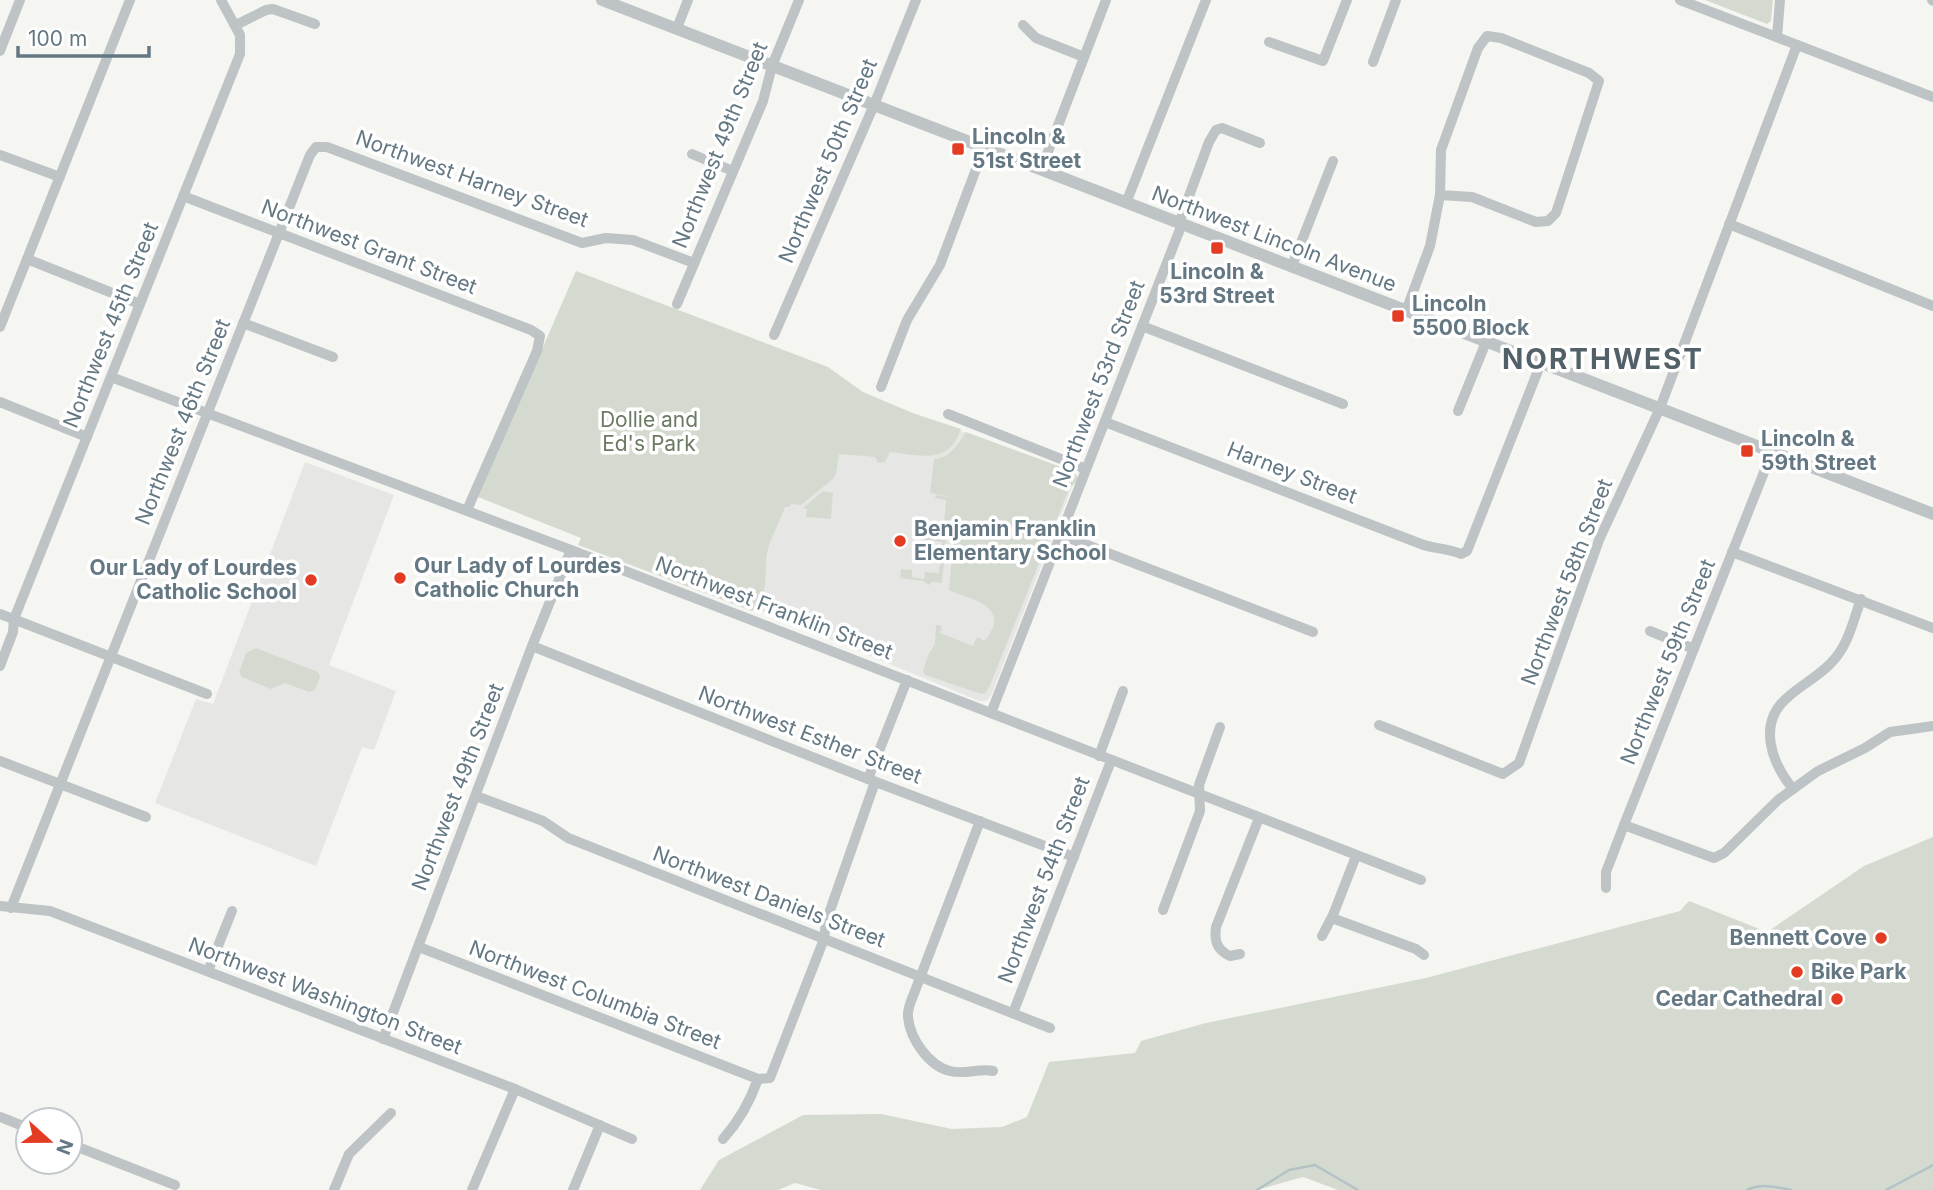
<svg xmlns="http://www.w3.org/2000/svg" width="1933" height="1190" viewBox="0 0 1933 1190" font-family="Inter,sans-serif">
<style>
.built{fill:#e6e7e5}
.green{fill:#d5dad1}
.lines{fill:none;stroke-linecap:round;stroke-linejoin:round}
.stream{stroke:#b3c3c5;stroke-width:2.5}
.minor{stroke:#bec3c6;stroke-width:10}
.tertiary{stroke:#bec3c6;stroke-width:12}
.poi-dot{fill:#e33c23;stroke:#fff;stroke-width:2.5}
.labels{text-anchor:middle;stroke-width:7;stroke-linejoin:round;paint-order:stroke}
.poi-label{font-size:21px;font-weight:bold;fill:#647883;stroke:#fff;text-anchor:start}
.street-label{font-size:21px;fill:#647883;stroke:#fff}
.park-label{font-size:21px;fill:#6a7a63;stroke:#fff}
.district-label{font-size:28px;font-weight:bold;letter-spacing:2px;fill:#526068;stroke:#fff}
</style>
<rect width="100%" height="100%" fill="#f5f5f1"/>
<!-- built -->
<g class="built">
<polygon points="819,378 1072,472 1075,479 991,696 986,701 979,701 726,596"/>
<polygon points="305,462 394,495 329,665 396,691 374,750 362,747 316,866 155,803 196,699 213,704"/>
</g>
<!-- green -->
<g class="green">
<polygon points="1705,0 1773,0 1771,21 1767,24"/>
<path d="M576 271 828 367 863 392 915 414 961 429C949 466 920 455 890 452L885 462 878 463 875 457 839 454 836 474 833 479 801 505 791 504 789 507H785C780 521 772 535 768 549 763 567 771 600 752 611L578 545 581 538 478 497Z"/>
<path d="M966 432 1072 471 1078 477 1076 482 1069 489 990 685 986 693 981 694 925 675 923 671 928 655 935 644 936 625 942 626 940 633 973 646 976 638H981L983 641C989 637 990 633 993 627 1001 603 965 598 949 590L954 535 946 526 927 524V521L944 525 946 500 935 498 936 495 957 498 930 493 934 459C951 458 958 443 966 432Z"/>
<polygon points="823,491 833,493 831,519 806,517 807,509 803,508"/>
<polygon points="921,532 946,537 942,583 932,582 929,585 923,581 900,578 901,569 912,570 912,577 924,579 925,572 939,573 942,542 926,540 925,543 920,542"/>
<polygon points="256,648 318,672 320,677 315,690 309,692 285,683 271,689 242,677 239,672 246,653"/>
<polygon points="1933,837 1933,1190 1338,1190 1303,1177 1257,1190 821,1190 795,1183 778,1190 700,1190 719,1160 803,1115 881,1114 952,1129 1002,1127 1027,1117 1049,1062 1135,1053 1141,1041 1206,1023 1426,978 1680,911 1689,901 1767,932 1864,866"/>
</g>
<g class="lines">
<!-- stream -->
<g class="stream">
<polyline points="1257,1190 1289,1170 1315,1165 1358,1190"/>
<path d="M1747 1190C1761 1183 1777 1187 1791 1190"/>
<polyline points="1886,1190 1933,1165"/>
</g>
<!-- minor -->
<g class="minor">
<polyline points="1680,0 1933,97"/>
<polyline points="1932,0 1933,1"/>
<polyline points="236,25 266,10 273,9 315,24"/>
<polyline points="1023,25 1036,38 1084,57"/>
<polyline points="677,28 688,0"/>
<polygon points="1487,36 1501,38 1589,73 1599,81 1556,213 1548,221 1536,222 1472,197 1440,195 1441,150 1478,48"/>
<polyline points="1777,37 1780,0"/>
<polyline points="1269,42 1323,61 1347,0"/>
<polyline points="0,51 20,0"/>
<polyline points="1373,62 1396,0"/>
<polyline points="692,154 733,171"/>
<polyline points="0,155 60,177"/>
<polyline points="1041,170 1106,0"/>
<polyline points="183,196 531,330 540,336 537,351 467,510"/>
<polyline points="1126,203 1206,0"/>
<polyline points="1179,223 1209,142 1216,130 1222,128 1260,143"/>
<polyline points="1729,224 1933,306"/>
<polyline points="27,259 140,304"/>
<polyline points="1292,266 1333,161"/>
<polyline points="677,304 763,101 772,66 799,0"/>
<polyline points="1406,311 1430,246 1440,195"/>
<polyline points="243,323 333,357"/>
<polyline points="1142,326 1343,404"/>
<polyline points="0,327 130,0"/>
<polyline points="774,335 874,105 916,0"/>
<polyline points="111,377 571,550 1421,880"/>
<polyline points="881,387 907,320 940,265 984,148"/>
<polyline points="0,402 87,437"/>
<polyline points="1458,411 1486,342"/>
<polyline points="948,414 1086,469"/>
<path d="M1105 422 1421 544C1434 549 1447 548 1461 554L1467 551 1541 363"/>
<polyline points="1061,535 1313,632"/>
<polyline points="1732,552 1933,628"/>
<polyline points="0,614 207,694"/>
<polyline points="1650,631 1694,649"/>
<polyline points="532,646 868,779 1074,857"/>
<polyline points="0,666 13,632 14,619 240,54 240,35 221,0"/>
<polyline points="991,713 1182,224"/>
<polyline points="1379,725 1503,774 1519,763 1599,540 1660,408 1797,45"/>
<polyline points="1099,756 1123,691"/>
<polyline points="0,761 146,817"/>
<polyline points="868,779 907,680"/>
<path d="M1793 789C1771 762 1757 723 1788 697 1801 685 1819 676 1831 663 1848 646 1853 622 1861 599"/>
<polyline points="476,796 543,821 568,838 1050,1028"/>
<path d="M980 821 915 991C912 999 907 1008 908 1017 910 1039 929 1066 950 1071 964 1075 979 1068 993 1071"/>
<polyline points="1624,825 1714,858 1724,853 1778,800 1818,771 1865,748 1890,732 1933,726"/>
<polyline points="1606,888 1606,872 1624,825 1772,452"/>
<polyline points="0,906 50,911 515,1089 632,1139"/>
<polyline points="11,908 310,155 316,147 327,147 582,243 606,238 633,240 694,263"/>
<polyline points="1163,910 1200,811 1199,785 1220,727"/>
<polyline points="1332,918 1416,949 1424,955"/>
<polyline points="1322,936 1333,915 1356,856"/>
<polyline points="419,947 758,1079"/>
<path d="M1240 954 1230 956C1217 950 1214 941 1216 927L1259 818"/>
<polyline points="208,971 232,911"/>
<polyline points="1013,1013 1111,761"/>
<polyline points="383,1039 532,646 571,550"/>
<polyline points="0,1117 28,1128"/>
<path d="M723 1139C739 1121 750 1102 758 1079L770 1078 824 939 826 922 875 782"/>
<polyline points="70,1144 175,1185"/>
<polyline points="334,1190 349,1154 391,1113"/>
<polyline points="472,1190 515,1089"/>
<polyline points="573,1190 600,1125"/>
</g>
<!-- tertiary -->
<polyline class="tertiary" points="602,0 1933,514"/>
</g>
<!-- markers -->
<g class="poi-dot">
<rect x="951" y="142" width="14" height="14" rx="3.5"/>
<rect x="1210" y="241" width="14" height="14" rx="3.5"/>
<rect x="1391" y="309" width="14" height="14" rx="3.5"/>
<rect x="1740" y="444" width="14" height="14" rx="3.5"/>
<circle cx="900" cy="541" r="7"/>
<circle cx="400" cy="578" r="7"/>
<circle cx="311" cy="580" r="7"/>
<circle cx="1881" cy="938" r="7"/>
<circle cx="1797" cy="972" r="7"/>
<circle cx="1837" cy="999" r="7"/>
</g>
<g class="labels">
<!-- poi labels -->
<g class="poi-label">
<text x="972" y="144">Lincoln &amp;<tspan x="972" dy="24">51st Street</tspan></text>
<text x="1217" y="279" text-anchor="middle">Lincoln &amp;<tspan x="1217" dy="24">53rd Street</tspan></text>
<text x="1412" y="311">Lincoln<tspan x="1412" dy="24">5500 Block</tspan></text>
<text x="1761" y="446">Lincoln &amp;<tspan x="1761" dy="24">59th Street</tspan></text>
<text x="914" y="536">Benjamin Franklin<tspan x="914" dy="24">Elementary School</tspan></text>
<text x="414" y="573">Our Lady of Lourdes<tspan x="414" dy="24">Catholic Church</tspan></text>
<text x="297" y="575" text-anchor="end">Our Lady of Lourdes<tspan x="297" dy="24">Catholic School</tspan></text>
<text x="1867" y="945" text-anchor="end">Bennett Cove</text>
<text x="1811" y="979">Bike Park</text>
<text x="1823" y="1006" text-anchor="end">Cedar Cathedral</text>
</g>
<!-- street labels -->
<g class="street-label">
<text transform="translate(720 145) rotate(-68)" y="7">Northwest 49th Street</text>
<text transform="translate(828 161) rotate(-67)" y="7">Northwest 50th Street</text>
<text transform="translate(472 179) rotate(20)" y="7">Northwest Harney Street</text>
<text transform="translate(1274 239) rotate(21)" y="7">Northwest Lincoln Avenue</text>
<text transform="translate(369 247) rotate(21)" y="7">Northwest Grant Street</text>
<text transform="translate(111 325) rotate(-68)" y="7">Northwest 45th Street</text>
<text transform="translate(1099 384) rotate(-69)" y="7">Northwest 53rd Street</text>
<text transform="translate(183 422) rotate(-68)" y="7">Northwest 46th Street</text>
<text transform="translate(1292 473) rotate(21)" y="7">Harney Street</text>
<text transform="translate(1567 582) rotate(-69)" y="7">Northwest 58th Street</text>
<text transform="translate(774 608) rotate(21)" y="7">Northwest Franklin Street</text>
<text transform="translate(1668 662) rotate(-68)" y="7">Northwest 59th Street</text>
<text transform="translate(810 735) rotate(21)" y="7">Northwest Esther Street</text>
<text transform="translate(458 787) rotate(-69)" y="7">Northwest 49th Street</text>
<text transform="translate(1044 880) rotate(-69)" y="7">Northwest 54th Street</text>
<text transform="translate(769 897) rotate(21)" y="7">Northwest Daniels Street</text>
<text transform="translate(595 995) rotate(21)" y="7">Northwest Columbia Street</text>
<text transform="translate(325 996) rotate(21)" y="7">Northwest Washington Street</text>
</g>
<!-- park labels -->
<g class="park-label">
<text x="649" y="427">Dollie and<tspan x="649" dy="24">Ed's Park</tspan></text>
</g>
<!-- district labels -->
<g class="district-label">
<text x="1603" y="369">NORTHWEST</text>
</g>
</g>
<!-- north arrow -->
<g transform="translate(49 1141) rotate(111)"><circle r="33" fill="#ffffff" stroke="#c1c9cd" stroke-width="2"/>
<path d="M0-5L12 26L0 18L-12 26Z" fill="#e33c23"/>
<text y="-10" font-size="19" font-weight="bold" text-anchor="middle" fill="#647883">N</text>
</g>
<!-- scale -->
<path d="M18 46v10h131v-10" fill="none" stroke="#647883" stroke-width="3.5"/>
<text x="28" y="46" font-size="21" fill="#647883" stroke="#ffffff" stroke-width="5" paint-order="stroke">100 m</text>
</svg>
